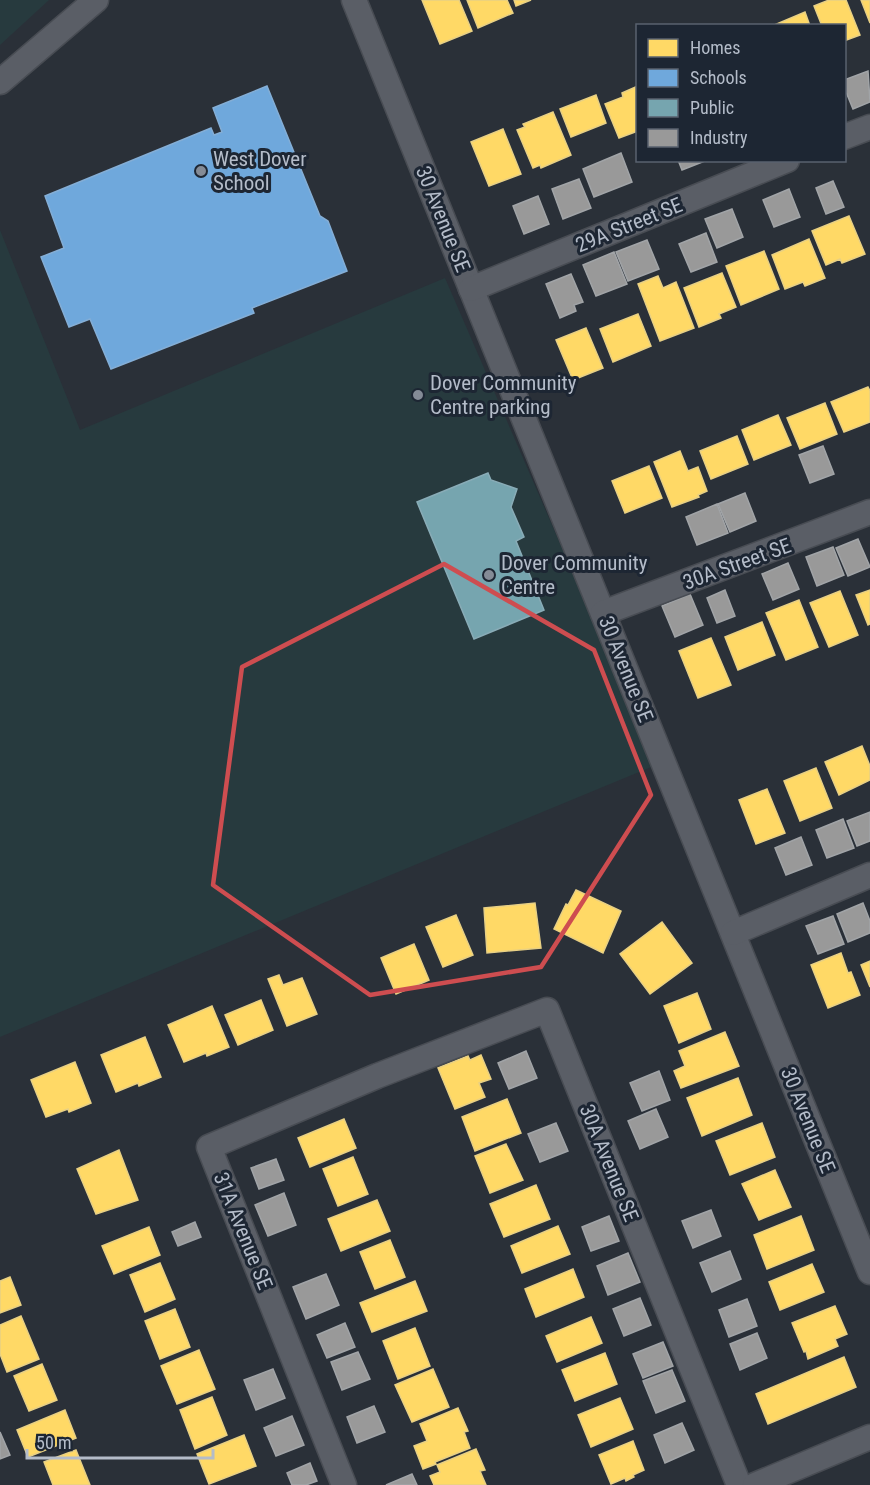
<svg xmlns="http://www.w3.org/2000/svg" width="870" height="1485" viewBox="0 0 870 1485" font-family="'Roboto Condensed',sans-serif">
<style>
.green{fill:#273a3e}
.homes{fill:#ffd966;stroke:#e8d084;stroke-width:1.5}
.schools{fill:#6fa8dc;stroke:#84aed6;stroke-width:1.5}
.public{fill:#76a5af;stroke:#89acb7;stroke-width:1.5}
.industry{fill:#999;stroke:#a1a4a7;stroke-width:1.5}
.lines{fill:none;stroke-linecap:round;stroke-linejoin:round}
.minor-casing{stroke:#484c53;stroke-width:27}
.minor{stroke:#5a5e66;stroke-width:24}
.marked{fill:none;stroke:#ce4d50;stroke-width:4.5;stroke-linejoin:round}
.poi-dot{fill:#848b96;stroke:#1d2633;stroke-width:2}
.labels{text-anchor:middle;stroke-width:6;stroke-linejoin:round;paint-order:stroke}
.poi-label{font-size:21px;fill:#b4bcc9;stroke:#1d2633;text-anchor:start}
.street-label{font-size:21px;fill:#b4bcc9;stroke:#1d2633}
</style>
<rect width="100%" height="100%" fill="#2a3038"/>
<!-- green -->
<g class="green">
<polygon points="0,0 49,0 0,45"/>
<polygon points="0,230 80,430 445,278 656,765 0,1037"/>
</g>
<!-- homes -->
<g class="homes">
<polygon points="422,0 459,0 472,31 440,44"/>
<polygon points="467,0 507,0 513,13 478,28"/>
<polygon points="514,0 531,0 516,6"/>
<polygon points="829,0 846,0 860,35 844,41 844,26 822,26 814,6"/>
<polygon points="861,0 870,0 870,23"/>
<polygon points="805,12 810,26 772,26"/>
<polygon points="638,86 638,131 619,138 605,104 623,97 622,93"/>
<polygon points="596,95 606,123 571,137 560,109"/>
<polygon points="553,112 571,155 541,168 540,165 533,168 517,130 525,127 523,124"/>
<polygon points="503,129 521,174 489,186 471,142"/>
<polygon points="849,216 865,254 842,263 840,259 826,265 812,231"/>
<polygon points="809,239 825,278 805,286 803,282 785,289 772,255"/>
<polygon points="764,251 779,289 741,305 726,266"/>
<polygon points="722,273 736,307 719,314 721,318 699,327 684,288"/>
<polygon points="658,276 663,288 676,282 694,328 660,341 638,284"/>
<polygon points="638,314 651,346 613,362 600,329"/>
<polygon points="586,328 603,368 573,380 556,340"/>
<polygon points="868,387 870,391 870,422 844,432 831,402"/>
<polygon points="825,403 837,434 800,449 787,418"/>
<polygon points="778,415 791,445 754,460 742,430"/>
<polygon points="737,436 748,464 711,479 700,451"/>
<polygon points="680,451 688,471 698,467 707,491 698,495 699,497 672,507 654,462"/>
<polygon points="649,466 662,498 625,513 612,481"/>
<polygon points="870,590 870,624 868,625 856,595"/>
<polygon points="840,591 858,635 829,647 810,603"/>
<polygon points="799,600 818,647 786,660 766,613"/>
<polygon points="762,622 775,655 738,670 725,637"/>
<polygon points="711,638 731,685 698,698 679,651"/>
<polygon points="862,746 870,766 870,780 839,795 825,762"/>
<polygon points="816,768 832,808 800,821 784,781"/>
<polygon points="767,789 785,833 756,844 739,800"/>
<polygon points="576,890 621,911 603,953 554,929 566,904 568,905"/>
<polygon points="535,903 541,948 487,953 484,908"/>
<polygon points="456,915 473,955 443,967 426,927"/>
<polygon points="662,922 692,963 650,994 620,954"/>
<polygon points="414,944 429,980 396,994 381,958"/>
<polygon points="841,953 848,973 851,972 860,995 828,1008 811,965"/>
<polygon points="870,961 870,987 861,965"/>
<polygon points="279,975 283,985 302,978 317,1014 287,1026 268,979"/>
<polygon points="697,993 711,1029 679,1043 664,1006"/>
<polygon points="261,1000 273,1030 238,1045 225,1015"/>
<polygon points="212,1006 229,1047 207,1056 206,1053 184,1062 168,1025"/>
<polygon points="725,1032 739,1066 681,1088 674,1071 685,1066 679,1051"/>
<polygon points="145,1037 161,1077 139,1086 138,1083 116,1092 101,1055"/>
<polygon points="481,1055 491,1079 479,1083 485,1097 455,1109 438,1068 468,1056 470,1060"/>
<polygon points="75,1062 91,1103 69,1112 68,1109 46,1117 31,1080"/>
<polygon points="738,1078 752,1115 702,1136 687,1098"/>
<polygon points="507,1099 521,1133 475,1151 462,1117"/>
<polygon points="344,1119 356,1148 310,1167 298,1138"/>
<polygon points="762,1123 775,1157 730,1175 716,1141"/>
<polygon points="506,1144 523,1180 490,1193 475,1156"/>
<polygon points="119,1150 138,1200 96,1214 77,1169"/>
<polygon points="353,1157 368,1194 338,1206 323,1169"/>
<polygon points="775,1170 791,1207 759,1220 742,1184"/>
<polygon points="536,1185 550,1219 504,1237 490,1204"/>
<polygon points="377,1200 390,1231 341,1251 328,1219"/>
<polygon points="801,1216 814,1250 767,1269 754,1235"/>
<polygon points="558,1226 570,1254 522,1273 511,1246"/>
<polygon points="149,1227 160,1255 114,1274 102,1246"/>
<polygon points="390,1240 405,1277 375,1289 360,1252"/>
<polygon points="160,1263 175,1299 145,1312 130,1275"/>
<polygon points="812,1264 824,1292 780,1310 769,1282"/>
<polygon points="573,1269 584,1297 536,1317 525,1289"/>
<polygon points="10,1277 21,1305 0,1313 0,1281"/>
<polygon points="415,1281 427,1311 372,1332 360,1303"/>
<polygon points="835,1306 847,1334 835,1339 838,1346 808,1359 806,1351 804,1352 792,1323"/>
<polygon points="175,1309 190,1347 160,1359 145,1321"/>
<polygon points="21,1316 39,1359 7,1372 0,1354 0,1325"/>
<polygon points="591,1317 602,1343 557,1362 546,1336"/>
<polygon points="415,1328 430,1366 398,1379 383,1341"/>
<polygon points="199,1350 215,1389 177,1404 161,1366"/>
<polygon points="605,1353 617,1384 575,1401 562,1370"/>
<polygon points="844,1357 856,1387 768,1424 756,1394"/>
<polygon points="42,1364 57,1400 29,1411 14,1376"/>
<polygon points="433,1369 449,1407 412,1422 395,1385"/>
<polygon points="212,1397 227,1435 195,1449 180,1410"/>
<polygon points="620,1398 633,1429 591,1447 578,1415"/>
<polygon points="458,1408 468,1431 464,1432 470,1448 435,1462 436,1464 423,1469 414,1446 427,1441 420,1424"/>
<polygon points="65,1410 76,1438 28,1457 17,1430"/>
<polygon points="244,1435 256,1466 209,1484 197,1454"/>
<polygon points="633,1441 644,1470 633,1475 634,1477 626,1481 625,1478 611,1484 599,1455"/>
<polygon points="476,1449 485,1470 480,1471 486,1485 434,1485 430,1476 440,1472 437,1465"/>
<polygon points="76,1450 90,1485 53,1485 44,1462"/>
</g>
<!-- schools -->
<polygon class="schools" points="267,86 320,216 328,221 347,271 252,308 254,313 111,369 90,319 69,327 41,257 64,248 45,196 211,128 214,135 222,132 213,108"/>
<!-- public -->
<polygon class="public" points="488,473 491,480 517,489 511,507 524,537 516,541 544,610 474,639 417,502"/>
<!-- industry -->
<g class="industry">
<polygon points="868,71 870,102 853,109 844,87 844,80"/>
<polygon points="621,153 632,182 594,197 583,169"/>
<polygon points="678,160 705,160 705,161 682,170"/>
<polygon points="579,179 591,208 563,219 552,189"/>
<polygon points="833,181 844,207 826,214 816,188"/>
<polygon points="789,189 800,217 774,227 763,200"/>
<polygon points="538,196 549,224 524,234 513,206"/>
<polygon points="732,209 743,237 717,248 705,219"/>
<polygon points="706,233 717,262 691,272 679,244"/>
<polygon points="647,240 659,269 628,281 616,252"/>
<polygon points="614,252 627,284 596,296 583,265"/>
<polygon points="571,274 583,302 574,305 576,311 560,318 546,284"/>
<polygon points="823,446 834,474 810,483 799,455"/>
<polygon points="745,493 756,521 730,532 718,504"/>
<polygon points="717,504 728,533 697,545 686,517"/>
<polygon points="858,539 870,567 848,576 836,548"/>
<polygon points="833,547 844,575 817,586 806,557"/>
<polygon points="788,563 799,589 773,600 762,574"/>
<polygon points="725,590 735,616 717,623 707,598"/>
<polygon points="690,594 703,625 675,637 662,606"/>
<polygon points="870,812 870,841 857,846 847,821"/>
<polygon points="843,819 854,848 827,858 816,830"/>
<polygon points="801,837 812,865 786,875 775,848"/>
<polygon points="863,903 870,921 870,933 848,942 837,914"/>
<polygon points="833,916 844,944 818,954 806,926"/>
<polygon points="526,1051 537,1078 509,1089 498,1063"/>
<polygon points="659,1071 670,1100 642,1111 630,1083"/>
<polygon points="656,1109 668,1137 640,1149 628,1121"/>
<polygon points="556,1123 568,1151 540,1162 528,1134"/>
<polygon points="276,1159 284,1180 259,1189 251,1168"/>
<polygon points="284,1193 296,1225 268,1236 255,1205"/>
<polygon points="711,1210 721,1236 693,1248 682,1221"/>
<polygon points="609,1216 619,1241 591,1251 582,1227"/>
<polygon points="195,1222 201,1237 178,1246 172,1232"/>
<polygon points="730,1251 741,1279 712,1292 700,1263"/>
<polygon points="628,1253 640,1282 608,1295 597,1266"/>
<polygon points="326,1274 339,1305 306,1319 293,1287"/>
<polygon points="640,1298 651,1325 624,1336 613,1309"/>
<polygon points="747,1299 757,1326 729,1337 719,1310"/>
<polygon points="345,1323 355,1347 327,1358 317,1335"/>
<polygon points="757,1333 767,1358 740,1370 730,1344"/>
<polygon points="663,1342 673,1366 643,1378 633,1354"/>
<polygon points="358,1352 370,1379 342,1390 331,1362"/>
<polygon points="273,1369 285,1398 256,1410 244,1380"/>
<polygon points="672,1370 685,1401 656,1413 643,1381"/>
<polygon points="374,1406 385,1432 357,1443 347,1417"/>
<polygon points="292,1416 304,1445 276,1456 264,1428"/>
<polygon points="682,1423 694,1450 665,1463 654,1435"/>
<polygon points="0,1432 10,1455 0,1459"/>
<polygon points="310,1463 317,1481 306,1485 292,1485 287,1473"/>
<polygon points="412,1474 417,1485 386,1485"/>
</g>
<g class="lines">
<!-- minor casing -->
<g class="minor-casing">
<g id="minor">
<polyline points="354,0 870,1272"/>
<polyline points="0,82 96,0"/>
<polyline points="844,137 870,127"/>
<polyline points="471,289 787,160"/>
<polyline points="603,613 870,512"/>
<polyline points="733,933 870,875"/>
<polyline points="344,1485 209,1147 377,1076 547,1010 739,1485"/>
<polyline points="755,1485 870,1437"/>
</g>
</g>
<!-- minor -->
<use href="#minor" class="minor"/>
</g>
<!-- marked area -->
<path class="marked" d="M444 564 594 650 651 795 541 967 370 995 213 885 242 667Z"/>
<!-- markers -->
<g class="poi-dot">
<circle cx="201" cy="171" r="6"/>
<circle cx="418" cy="395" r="6"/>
<circle cx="489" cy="575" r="6"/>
</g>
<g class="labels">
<!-- poi labels -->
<g class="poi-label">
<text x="213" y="166">West Dover<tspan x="213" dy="24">School</tspan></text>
<text x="430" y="390">Dover Community<tspan x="430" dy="24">Centre parking</tspan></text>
<text x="501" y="570">Dover Community<tspan x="501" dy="24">Centre</tspan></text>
</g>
<!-- street labels -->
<g class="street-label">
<text transform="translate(443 219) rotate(68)" y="7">30 Avenue SE</text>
<text transform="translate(629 225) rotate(-22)" y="7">29A Street SE</text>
<text transform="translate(737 564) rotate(-20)" y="7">30A Street SE</text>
<text transform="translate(626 669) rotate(68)" y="7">30 Avenue SE</text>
<text transform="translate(808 1120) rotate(68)" y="7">30 Avenue SE</text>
<text transform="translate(609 1163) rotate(68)" y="7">30A Avenue SE</text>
<text transform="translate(243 1231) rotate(68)" y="7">31A Avenue SE</text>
</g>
</g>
<!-- legend -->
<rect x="636" y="24" width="210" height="138" fill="#1d2633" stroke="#59626f" stroke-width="1.5"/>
<rect x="648" y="39" width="30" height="18" fill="#ffd966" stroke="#59626f" stroke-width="1.5"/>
<text x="690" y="54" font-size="18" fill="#b4bcc9">Homes</text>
<rect x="648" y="69" width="30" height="18" fill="#6fa8dc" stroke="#59626f" stroke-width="1.5"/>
<text x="690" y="84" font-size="18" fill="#b4bcc9">Schools</text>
<rect x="648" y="99" width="30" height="18" fill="#76a5af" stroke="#59626f" stroke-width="1.5"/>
<text x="690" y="114" font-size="18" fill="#b4bcc9">Public</text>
<rect x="648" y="129" width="30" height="18" fill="#999999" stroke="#59626f" stroke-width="1.5"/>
<text x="690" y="144" font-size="18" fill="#b4bcc9">Industry</text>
<!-- scale -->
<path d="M27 1449v9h186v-9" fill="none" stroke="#b4bcc9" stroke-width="3"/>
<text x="36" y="1449" font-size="18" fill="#b4bcc9" stroke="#1d2633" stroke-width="4.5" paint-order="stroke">50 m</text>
</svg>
